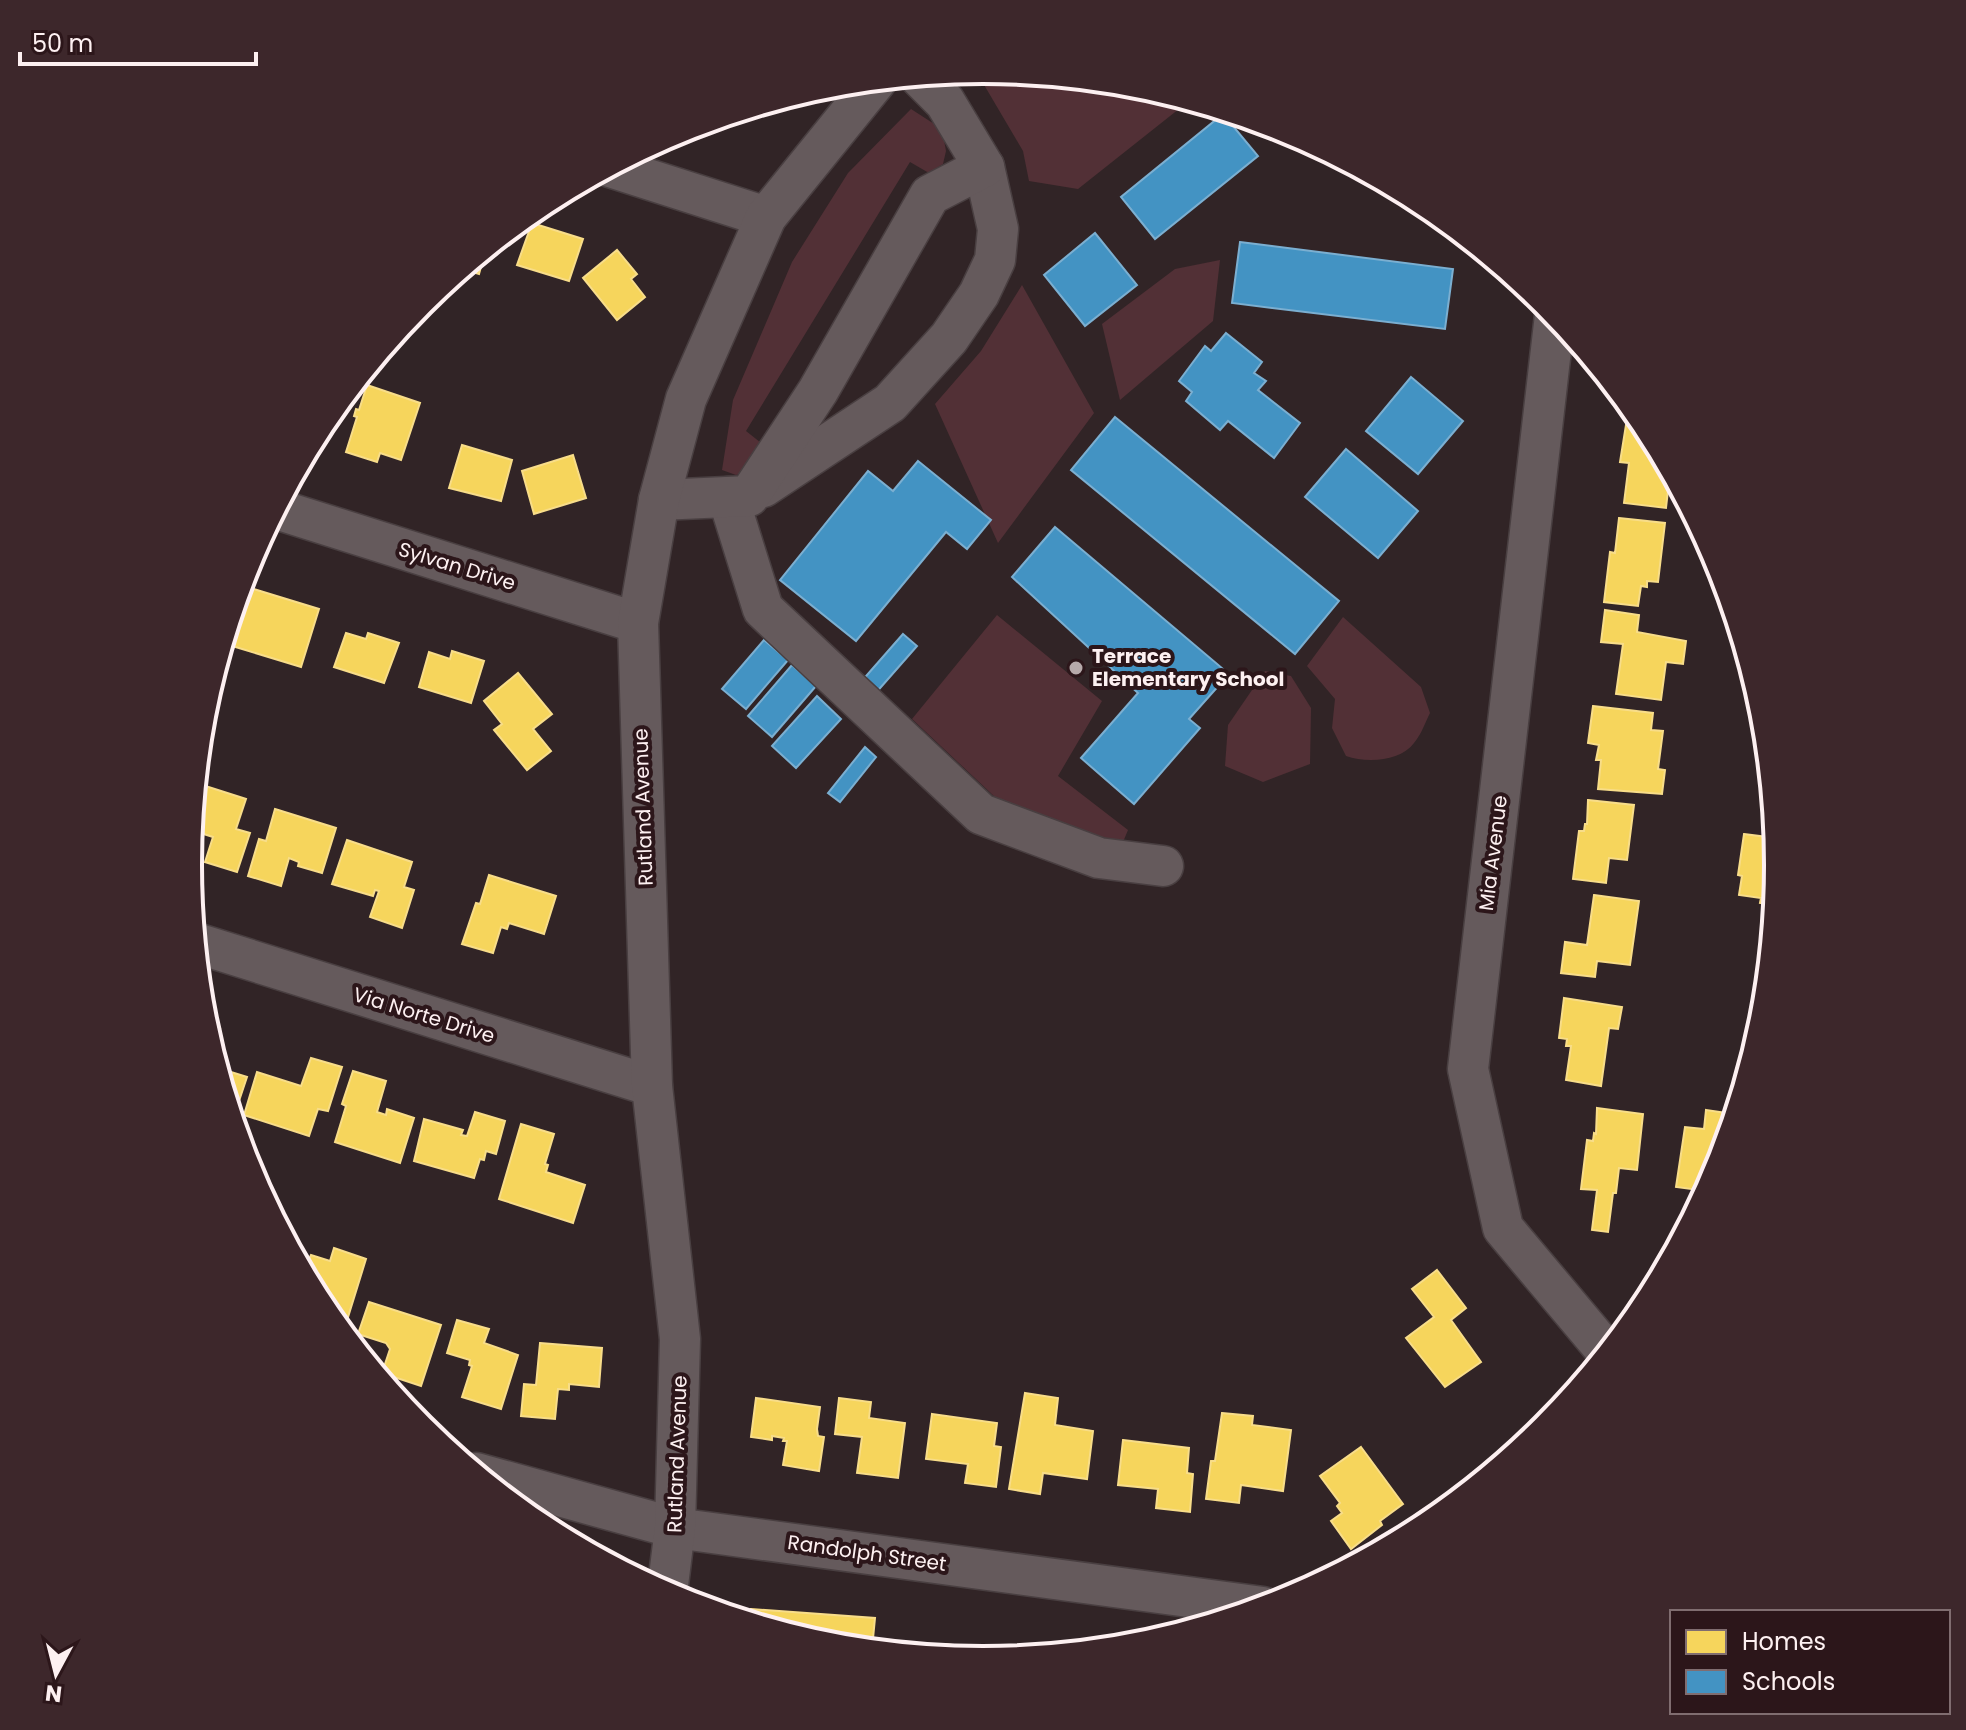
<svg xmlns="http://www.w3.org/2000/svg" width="1966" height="1730" viewBox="0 0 1966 1730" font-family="Poppins,sans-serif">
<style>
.green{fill:#523036}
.homes{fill:#f6d55c;stroke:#f8dd89;stroke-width:2}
.schools{fill:#4393c3;stroke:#7bafd1;stroke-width:2}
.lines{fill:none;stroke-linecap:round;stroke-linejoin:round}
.minor-casing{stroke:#493f41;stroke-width:43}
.minor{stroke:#655a5c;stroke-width:40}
.poi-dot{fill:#b6a9aa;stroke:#2c161a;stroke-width:3}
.labels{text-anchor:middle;stroke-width:8;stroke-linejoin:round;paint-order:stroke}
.street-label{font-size:20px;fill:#fdf0f1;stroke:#2c161a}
.poi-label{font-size:20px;font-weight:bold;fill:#fdf0f1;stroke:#2c161a;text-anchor:start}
.rim{fill:none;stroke:#fdf0f1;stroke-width:4}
</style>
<rect width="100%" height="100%" fill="#312426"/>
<!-- green -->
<g class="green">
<polygon points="987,70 1139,85 1189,101 1078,189 1029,181 1023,151 980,78"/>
<polygon points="911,109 942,129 946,151 943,164 929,173 910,162 746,431 765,446 755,470 736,475 722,470 733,400 792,262 848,173"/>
<polygon points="1220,260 1213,321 1120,400 1102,324 1175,269"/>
<polygon points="1022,285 1094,413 998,543 935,404 981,351"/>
<polygon points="997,615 1102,701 1058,776 1128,830 1123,842 1049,827 996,798 912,719"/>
<path d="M1343 617 1421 687 1430 713C1425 723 1421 735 1414 743 1400 762 1366 763 1346 756L1332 728 1335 699 1307 666Z"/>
<polygon points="1265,671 1291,676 1311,708 1310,764 1263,782 1225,766 1228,725"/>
</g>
<!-- homes -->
<g class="homes">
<polygon points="532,223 583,239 569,281 517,265"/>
<polygon points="486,249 479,274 463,269"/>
<polygon points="617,250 637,274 631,279 645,297 617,320 583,278"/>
<polygon points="367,385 420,403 401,460 380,453 377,462 346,452 357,417 354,416 356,409 359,410"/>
<polygon points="1629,405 1640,418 1628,417"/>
<polygon points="1626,425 1646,428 1655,443 1654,448 1658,449 1670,473 1666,508 1624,503 1629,463 1620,462"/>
<polygon points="462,445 512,460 501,501 449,488"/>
<polygon points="573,455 586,498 534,514 522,471"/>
<polygon points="1619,518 1665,523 1658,582 1647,581 1647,587 1641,586 1638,606 1604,602 1610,552 1615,553"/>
<polygon points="247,587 319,609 301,667 229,645"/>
<polygon points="1605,610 1639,615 1637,632 1686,641 1683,664 1666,662 1661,700 1616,694 1623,644 1601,642"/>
<polygon points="346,633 366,639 368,633 399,643 384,683 334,667"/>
<polygon points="452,651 484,661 471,703 419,687 429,652 450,659"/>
<polygon points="518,673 552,714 533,729 551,751 527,770 494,730 502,724 484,701"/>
<polygon points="1593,706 1653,713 1651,730 1663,731 1658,769 1665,770 1662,794 1598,789 1601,760 1596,760 1599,745 1588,743"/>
<polygon points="196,783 246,799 236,829 250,833 237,872 205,862 213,837 191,830"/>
<polygon points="1588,800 1634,805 1627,860 1609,858 1606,883 1573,879 1579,831 1584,831 1585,824 1587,824"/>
<polygon points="275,809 336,828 322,873 298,866 299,862 289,858 281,886 248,876 259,839 266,841"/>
<polygon points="1744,834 1775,838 1778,865 1774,905 1760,903 1761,898 1739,895 1742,876 1738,875"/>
<polygon points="347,840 412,862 404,887 414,890 402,928 370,917 379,891 375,890 373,896 332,884"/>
<polygon points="489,875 556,896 544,934 509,923 507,929 501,927 493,953 462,944 476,903 480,904"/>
<polygon points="1594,895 1639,901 1630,965 1597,961 1595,977 1561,973 1565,942 1587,945"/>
<polygon points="1759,973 1767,974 1765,997 1756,996"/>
<polygon points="1564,998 1622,1007 1618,1029 1609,1028 1601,1086 1566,1080 1571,1046 1566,1046 1567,1039 1559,1038"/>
<polygon points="1757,1023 1762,1024 1752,1054"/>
<polygon points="205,1024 220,1029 213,1051"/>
<polygon points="311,1058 342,1067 328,1111 318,1109 309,1136 244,1115 257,1072 301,1086"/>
<polygon points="218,1068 247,1077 234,1116 232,1116"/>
<polygon points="353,1071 386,1081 377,1112 386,1115 387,1109 414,1118 400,1163 335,1142 346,1106 342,1104"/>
<polygon points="1597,1108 1643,1114 1637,1170 1619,1168 1616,1193 1613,1193 1608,1232 1592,1230 1597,1190 1581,1189 1587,1140 1593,1141 1594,1133 1596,1134"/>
<polygon points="1706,1110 1734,1114 1717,1170 1706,1191 1676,1187 1685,1127 1704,1129"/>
<polygon points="475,1112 505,1121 496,1154 486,1151 484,1160 480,1159 474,1178 414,1161 424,1119 463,1130 461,1135 467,1136"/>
<polygon points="521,1124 554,1134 545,1164 548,1165 546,1172 585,1185 573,1223 499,1199"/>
<polygon points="334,1248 366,1259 344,1330 340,1328 322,1306 296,1258 308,1262 311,1255 330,1261"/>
<polygon points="1437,1270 1466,1308 1451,1320 1481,1362 1445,1387 1406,1338 1434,1317 1412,1289"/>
<polygon points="369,1302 441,1325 421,1386 382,1373 390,1349 386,1343 358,1334"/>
<polygon points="457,1320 489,1329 484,1343 518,1355 501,1409 462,1397 472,1366 469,1365 470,1360 447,1353"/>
<polygon points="540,1343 602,1348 599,1387 569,1384 569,1390 558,1389 555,1419 521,1416 524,1384 536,1385"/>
<polygon points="1025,1393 1058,1398 1055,1425 1093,1431 1087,1479 1043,1473 1040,1494 1009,1489"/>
<polygon points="756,1398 820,1407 817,1429 818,1436 824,1437 819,1471 783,1465 787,1441 783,1441 784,1438 772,1436 772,1440 751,1437"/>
<polygon points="839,1398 871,1402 869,1418 905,1423 898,1478 857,1473 862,1437 835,1434"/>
<polygon points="1222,1413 1253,1416 1252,1425 1291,1430 1283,1491 1241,1485 1239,1503 1206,1499 1211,1461 1215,1461"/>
<polygon points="932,1414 997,1423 994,1446 1001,1447 996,1487 965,1483 968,1464 926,1459"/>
<polygon points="1123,1440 1189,1448 1187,1473 1193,1474 1190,1512 1156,1508 1158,1489 1118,1485"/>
<polygon points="1361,1447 1403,1504 1380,1521 1382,1525 1351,1549 1331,1521 1342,1513 1337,1506 1340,1503 1320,1476"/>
<polygon points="751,1609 875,1618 872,1649 827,1645 750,1621"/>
<polygon points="942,1644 972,1647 971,1659 941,1656"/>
<polygon points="983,1650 1019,1654 1019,1656 984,1660"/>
</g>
<!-- schools -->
<g class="schools">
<polygon points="1223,114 1258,156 1155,239 1121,197"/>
<polygon points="1262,123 1288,131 1316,146 1310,156 1260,126"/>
<polygon points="1095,233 1137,285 1085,326 1044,275"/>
<polygon points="1240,242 1453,269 1445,329 1232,303"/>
<polygon points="1226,333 1262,362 1254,373 1266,381 1258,390 1300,423 1274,458 1228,421 1220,430 1186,401 1192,392 1179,381 1205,346 1211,351"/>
<polygon points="1411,377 1463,421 1418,474 1366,431"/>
<polygon points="1115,417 1339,601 1295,654 1071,470"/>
<polygon points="1346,449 1418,511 1378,558 1305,497"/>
<polygon points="918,461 991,520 967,549 946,532 856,641 780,580 868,471 893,491"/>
<polygon points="1055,527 1229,674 1189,719 1200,728 1134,804 1081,758 1138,693 1012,577"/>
<polygon points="903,634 917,646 874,695 860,683"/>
<polygon points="764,640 788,660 746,709 722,689"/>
<polygon points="792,665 816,686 772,737 748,716"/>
<polygon points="817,696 841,719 796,768 772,746"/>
<polygon points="865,747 876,757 840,802 828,793"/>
</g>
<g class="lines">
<!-- minor casing -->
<g class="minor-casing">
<g id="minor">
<polyline points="610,167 766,217"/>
<polyline points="1555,315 1468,1069 1503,1228 1607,1352"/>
<polyline points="763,487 890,403 949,338 979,294 995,260 998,229 984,167"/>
<polyline points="728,497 763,609 981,814 1099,858 1163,866"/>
<polyline points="659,500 749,496 818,391 930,195 984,167 945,102 919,76"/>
<polyline points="276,509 638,623"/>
<polyline points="196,943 652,1086"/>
<polyline points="476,1473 675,1528 1263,1607"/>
<polyline points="667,1593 675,1528 680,1339 652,1086 638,623 659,500 686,399 766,217 876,81"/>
</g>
</g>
<!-- minor -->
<use href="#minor" class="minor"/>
</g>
<!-- markers -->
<circle class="poi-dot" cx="1076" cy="668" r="8"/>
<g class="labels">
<!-- street labels -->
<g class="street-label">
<text transform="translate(457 566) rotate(17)" y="7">Sylvan Drive</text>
<text transform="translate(643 807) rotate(-92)" y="7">Rutland Avenue</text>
<text transform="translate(1493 853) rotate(-83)" y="7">Mia Avenue</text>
<text transform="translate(424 1015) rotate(17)" y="7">Via Norte Drive</text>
<text transform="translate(677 1454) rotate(-88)" y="7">Rutland Avenue</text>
<text transform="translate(867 1553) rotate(8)" y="7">Randolph Street</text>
</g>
<!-- poi labels -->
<g class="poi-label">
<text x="1092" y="663">Terrace<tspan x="1092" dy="23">Elementary School</tspan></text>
</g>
</g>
<!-- crop -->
<path d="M0 0H1966V1730H0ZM202 865a781 781 0 1 1 1562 0a781 781 0 1 1-1562 0Z" fill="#3d272b" fill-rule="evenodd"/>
<path class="rim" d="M202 865a781 781 0 1 1 1562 0a781 781 0 1 1-1562 0Z"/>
<!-- legend -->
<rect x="1670" y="1610" width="280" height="104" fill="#2c161a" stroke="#806d70" stroke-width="2"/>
<rect x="1686" y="1630" width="40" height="24" fill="#f6d55c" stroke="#806d70" stroke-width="2"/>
<text x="1742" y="1650" font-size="24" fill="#fdf0f1">Homes</text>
<rect x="1686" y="1670" width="40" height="24" fill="#4393c3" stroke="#806d70" stroke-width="2"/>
<text x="1742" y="1690" font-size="24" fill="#fdf0f1">Schools</text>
<!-- north arrow -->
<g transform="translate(56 1674) rotate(187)" stroke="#2c161a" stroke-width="6" paint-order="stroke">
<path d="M0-6L14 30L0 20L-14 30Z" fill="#fdf0f1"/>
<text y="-12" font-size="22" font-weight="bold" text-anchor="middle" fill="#fdf0f1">N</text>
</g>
<!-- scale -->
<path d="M20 52v12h236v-12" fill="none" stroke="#fdf0f1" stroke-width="4"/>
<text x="32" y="52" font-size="24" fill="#fdf0f1" stroke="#2c161a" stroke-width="6" paint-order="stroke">50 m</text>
</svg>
